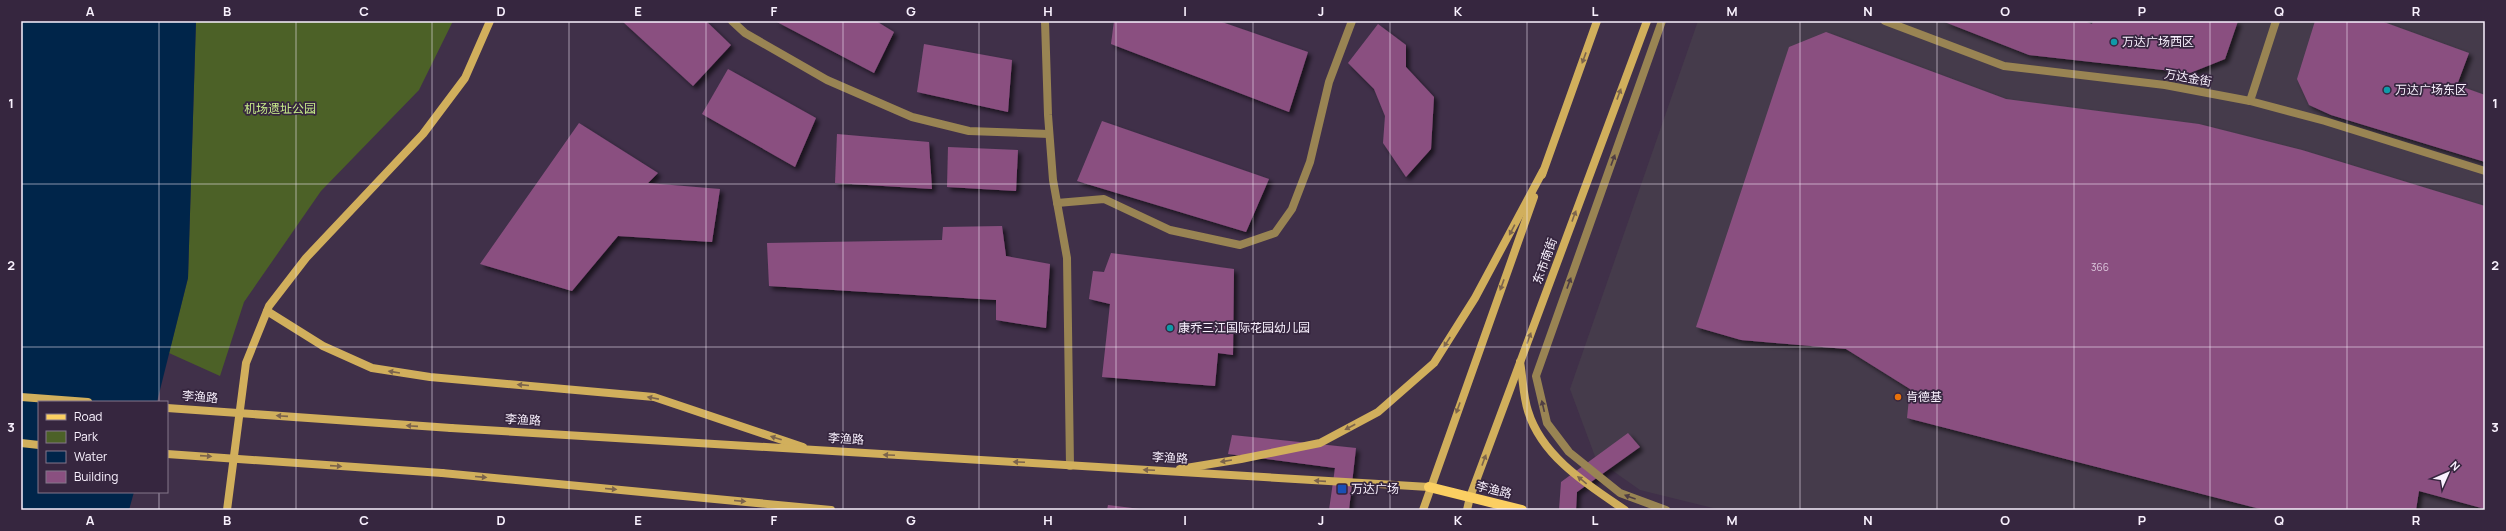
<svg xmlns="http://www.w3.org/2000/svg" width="2506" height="531" viewBox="0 0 2506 531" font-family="Manrope,'Noto Sans SC',sans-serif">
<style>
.commercial{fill:#453b4b}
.green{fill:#4c6127}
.water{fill:#00254a}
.building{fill:#8a5080;filter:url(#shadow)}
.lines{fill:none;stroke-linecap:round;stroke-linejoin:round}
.lane{stroke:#998453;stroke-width:8}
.street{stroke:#998453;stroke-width:8}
.secondary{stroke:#d1af5c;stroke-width:8}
.primary{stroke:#fbcf62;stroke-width:10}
.secondary-bridge{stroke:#d1af5c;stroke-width:8}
.oneway{fill:#7c644c}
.oneway2{fill:#4f3e44}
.grid{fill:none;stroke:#f9f1fe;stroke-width:1;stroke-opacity:0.55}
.culture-dot{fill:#0f9aa8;stroke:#36263f;stroke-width:1.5}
.food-dot{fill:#e8710a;stroke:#36263f;stroke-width:1.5}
.transit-dot{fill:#1a4fb4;stroke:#36263f;stroke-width:1.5}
.labels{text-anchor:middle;stroke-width:3.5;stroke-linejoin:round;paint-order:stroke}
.number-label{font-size:10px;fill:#ddc9de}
.poi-label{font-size:12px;fill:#f9f1fe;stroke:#36263f;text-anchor:start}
.street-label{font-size:12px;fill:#f9f1fe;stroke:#36263f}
.park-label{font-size:12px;fill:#c6ea89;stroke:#36263f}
.neatline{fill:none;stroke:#f9f1fe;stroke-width:1.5}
.grid-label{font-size:13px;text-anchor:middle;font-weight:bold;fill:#f9f1fe}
</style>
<defs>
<filter id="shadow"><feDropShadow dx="3.5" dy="3.5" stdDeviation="2" flood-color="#0009"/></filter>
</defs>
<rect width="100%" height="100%" fill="#403049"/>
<!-- commercial -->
<polygon class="commercial" points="1698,21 2485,21 2485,510 1721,510 1640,490 1596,459 1570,389"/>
<!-- green -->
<polygon class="green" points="196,21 453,21 419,90 321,191 244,302 220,376 169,353 188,278"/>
<!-- water -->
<polygon class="water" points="21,21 196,21 188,278 157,402 39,402 39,492 134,492 129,510 21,510"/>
<!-- building -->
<g class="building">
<polygon points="622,21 706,21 731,45 693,86"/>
<polygon points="775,21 876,21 894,32 874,73"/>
<polygon points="1114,21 1219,21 1308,52 1289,112 1111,44"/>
<polygon points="1942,21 2084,21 2092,24 2093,21 2238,21 2225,59 2190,73 2029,55"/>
<polygon points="2315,21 2381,21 2469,53 2457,85 2485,95 2485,162 2331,115 2309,105 2297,79"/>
<polygon points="1378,24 1406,45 1406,67 1434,97 1431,149 1406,177 1383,143 1385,116 1374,89 1348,63"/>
<polygon points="1826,32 2006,99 2199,124 2302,150 2485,206 2485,509 2419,491 2416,510 2264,510 1907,418 1910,389 1846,349 1741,340 1696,327 1789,47"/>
<polygon points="924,44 1012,60 1008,112 917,92"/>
<polygon points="728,69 816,118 795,167 702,114"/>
<polygon points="1102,121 1269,179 1246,232 1077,181"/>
<polygon points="579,123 658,173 648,183 720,189 712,242 618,236 572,291 480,264"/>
<polygon points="837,134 929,142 932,189 835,183"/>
<polygon points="948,147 1018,150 1016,191 947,187"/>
<polygon points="1002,226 1006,256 1050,264 1046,328 996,320 996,300 769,286 767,243 942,240 943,227"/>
<polygon points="1111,253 1234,269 1233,355 1218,353 1215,386 1102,377 1110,304 1089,299 1093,271 1104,272"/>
<polygon points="1628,433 1640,447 1577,492 1576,510 1559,510 1561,482"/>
<polygon points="1232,435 1356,448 1349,510 1329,510 1335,468 1228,454"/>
<polygon points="1108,505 1140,509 1140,510 1107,510"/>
</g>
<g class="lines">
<!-- lane -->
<polyline class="lane" points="1662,21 1536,376 1547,423 1569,452 1620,493 1666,510"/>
<!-- street -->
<g class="street">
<polyline points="732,21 745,33 827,80 912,117 969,131 1049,134"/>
<polyline points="1045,21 1048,115 1053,180 1067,258 1070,466"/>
<polyline points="1885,21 2004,66 2165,85 2250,101 2325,121 2485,171"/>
<polyline points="2250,101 2276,21"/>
<polyline points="1057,203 1104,199 1170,230 1240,245 1275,233 1292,209 1310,162 1329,82 1352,21"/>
</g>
<!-- secondary -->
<g class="secondary">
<polyline points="1542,175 1597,21"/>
<polyline points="267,311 323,346 372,368 430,377 654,397 803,447"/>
<path d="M1520 362C1523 378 1523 396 1528 411 1542 457 1588 485 1625 510"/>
<polyline points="21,397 88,402"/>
<polyline points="451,428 1429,487"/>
<polyline points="21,443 39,445"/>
<polyline points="1180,469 1241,459 1320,443 1378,412 1434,363 1475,298 1543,171"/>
<polyline points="442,473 831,510"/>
<polyline points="227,510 246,363 269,306 306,258 423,134 465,78 490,21"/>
<polyline points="1423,510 1534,197"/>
<polyline points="1467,510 1470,497 1647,21"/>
</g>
<!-- primary -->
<polyline class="primary" points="1429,487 1522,510"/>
<!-- secondary-bridge -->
<g class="secondary-bridge">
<polyline points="167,408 451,428"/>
<polyline points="167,454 442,473"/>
</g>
</g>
<!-- one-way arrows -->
<defs><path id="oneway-solid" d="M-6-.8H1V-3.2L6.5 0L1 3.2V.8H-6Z"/></defs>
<g class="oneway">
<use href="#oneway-solid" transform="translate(1584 58) rotate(110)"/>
<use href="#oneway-solid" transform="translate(1619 94) rotate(-70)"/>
<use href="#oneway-solid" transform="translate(1574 216) rotate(-70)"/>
<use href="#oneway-solid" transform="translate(1512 230) rotate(118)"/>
<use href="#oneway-solid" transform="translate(1502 285) rotate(110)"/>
<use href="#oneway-solid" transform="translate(1529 338) rotate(-70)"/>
<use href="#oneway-solid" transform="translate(1447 342) rotate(123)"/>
<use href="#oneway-solid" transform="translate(394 372) rotate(-171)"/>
<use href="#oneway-solid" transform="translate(523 385) rotate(-175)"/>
<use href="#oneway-solid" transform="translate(653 398) rotate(-169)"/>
<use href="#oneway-solid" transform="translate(1458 408) rotate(110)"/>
<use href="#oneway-solid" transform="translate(282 416) rotate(-176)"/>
<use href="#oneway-solid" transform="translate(412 426) rotate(-176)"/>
<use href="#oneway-solid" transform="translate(1350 427) rotate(152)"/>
<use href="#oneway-solid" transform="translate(776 438) rotate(-162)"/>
<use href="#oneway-solid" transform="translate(889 455) rotate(-177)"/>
<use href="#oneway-solid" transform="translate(206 456) rotate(4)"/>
<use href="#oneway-solid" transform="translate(1484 460) rotate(-70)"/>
<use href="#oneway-solid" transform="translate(1226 461) rotate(171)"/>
<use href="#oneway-solid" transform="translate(1019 462) rotate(-177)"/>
<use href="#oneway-solid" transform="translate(336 466) rotate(4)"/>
<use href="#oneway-solid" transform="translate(1149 470) rotate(-177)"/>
<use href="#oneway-solid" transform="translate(481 477) rotate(5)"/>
<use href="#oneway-solid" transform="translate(1582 480) rotate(-141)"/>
<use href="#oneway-solid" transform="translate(1320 481) rotate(-176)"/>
<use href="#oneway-solid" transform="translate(611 489) rotate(5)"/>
<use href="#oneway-solid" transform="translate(740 501) rotate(5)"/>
</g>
<g class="oneway2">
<use href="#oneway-solid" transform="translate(1613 160) rotate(-70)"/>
<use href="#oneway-solid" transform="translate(1569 283) rotate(-70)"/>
<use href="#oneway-solid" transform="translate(1543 406) rotate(-103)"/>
<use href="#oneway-solid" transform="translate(1630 497) rotate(-160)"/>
</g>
<!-- grid -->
<path class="grid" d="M159 21V402M296 21V510M432 21V510M569 21V510M706 21V510M843 21V510M979 21V510M1116 21V510M1253 21V510M1390 21V510M1527 21V510M1663 21V510M1800 21V510M1937 21V510M2074 21V510M2210 21V510M2347 21V510M21 184H2485M21 347H2485M159 492V510"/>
<!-- markers -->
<g class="culture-dot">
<circle cx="2114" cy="42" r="4"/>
<circle cx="2387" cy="90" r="4"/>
<circle cx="1170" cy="328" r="4"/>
</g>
<circle class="food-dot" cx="1898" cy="397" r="4"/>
<rect class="transit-dot" x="1337" y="484" width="10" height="10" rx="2"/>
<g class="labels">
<!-- number labels -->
<g class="number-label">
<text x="2100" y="271">366</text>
</g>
<!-- poi labels -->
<g class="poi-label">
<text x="2122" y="46">万达广场西区</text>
<text x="2395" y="94">万达广场东区</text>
<text x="1178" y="332">康乔三江国际花园幼儿园</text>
<text x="1906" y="401">肯德基</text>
<text x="1351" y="493">万达广场</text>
</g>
<!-- street labels -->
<g class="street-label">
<text transform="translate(2188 78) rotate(10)" y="4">万达金街</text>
<text transform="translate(1545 261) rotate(-70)" y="4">东市南街</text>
<text transform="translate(200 397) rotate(4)" y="4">李渔路</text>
<text transform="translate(523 420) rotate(3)" y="4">李渔路</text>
<text transform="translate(846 439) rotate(3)" y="4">李渔路</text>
<text transform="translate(1170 458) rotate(3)" y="4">李渔路</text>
<text transform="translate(1494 490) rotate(14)" y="4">李渔路</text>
</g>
<!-- park labels -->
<g class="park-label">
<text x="280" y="113">机场遗址公园</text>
</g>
</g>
<!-- border -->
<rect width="2506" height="531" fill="none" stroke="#36263f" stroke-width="44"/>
<!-- legend -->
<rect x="38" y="401" width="130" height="92" fill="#36263f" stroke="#84778b"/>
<rect x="46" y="414" width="20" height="6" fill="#fbcf62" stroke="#84778b"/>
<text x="74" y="421" font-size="12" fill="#f9f1fe">Road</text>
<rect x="46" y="431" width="20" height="12" fill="#4c6127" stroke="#84778b"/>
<text x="74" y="441" font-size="12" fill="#f9f1fe">Park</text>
<rect x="46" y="451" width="20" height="12" fill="#00254a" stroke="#84778b"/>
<text x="74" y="461" font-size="12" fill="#f9f1fe">Water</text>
<rect x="46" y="471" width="20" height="12" fill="#8a5080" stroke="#84778b"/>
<text x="74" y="481" font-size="12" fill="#f9f1fe">Building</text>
<!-- north arrow -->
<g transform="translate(2448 473) rotate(45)" stroke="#36263f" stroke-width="3" paint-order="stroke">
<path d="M0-3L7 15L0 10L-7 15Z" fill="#f9f1fe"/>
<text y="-6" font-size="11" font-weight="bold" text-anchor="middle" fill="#f9f1fe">N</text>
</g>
<rect x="22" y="22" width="2462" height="487" class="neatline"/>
<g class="grid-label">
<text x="90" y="16">A</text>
<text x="227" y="16">B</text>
<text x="364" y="16">C</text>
<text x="501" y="16">D</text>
<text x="638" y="16">E</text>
<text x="774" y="16">F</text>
<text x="911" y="16">G</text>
<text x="1048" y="16">H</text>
<text x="1185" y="16">I</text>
<text x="1321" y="16">J</text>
<text x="1458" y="16">K</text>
<text x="1595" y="16">L</text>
<text x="1732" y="16">M</text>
<text x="1868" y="16">N</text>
<text x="2005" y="16">O</text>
<text x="2142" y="16">P</text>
<text x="2279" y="16">Q</text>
<text x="2416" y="16">R</text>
<text x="11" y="108">1</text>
<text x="2495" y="108">1</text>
<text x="11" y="270">2</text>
<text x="2495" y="270">2</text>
<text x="11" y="432">3</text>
<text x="2495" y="432">3</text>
<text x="90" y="525">A</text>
<text x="227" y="525">B</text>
<text x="364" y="525">C</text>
<text x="501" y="525">D</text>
<text x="638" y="525">E</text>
<text x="774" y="525">F</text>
<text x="911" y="525">G</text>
<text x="1048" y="525">H</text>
<text x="1185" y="525">I</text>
<text x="1321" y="525">J</text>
<text x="1458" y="525">K</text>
<text x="1595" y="525">L</text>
<text x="1732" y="525">M</text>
<text x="1868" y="525">N</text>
<text x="2005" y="525">O</text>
<text x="2142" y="525">P</text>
<text x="2279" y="525">Q</text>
<text x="2416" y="525">R</text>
</g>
</svg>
